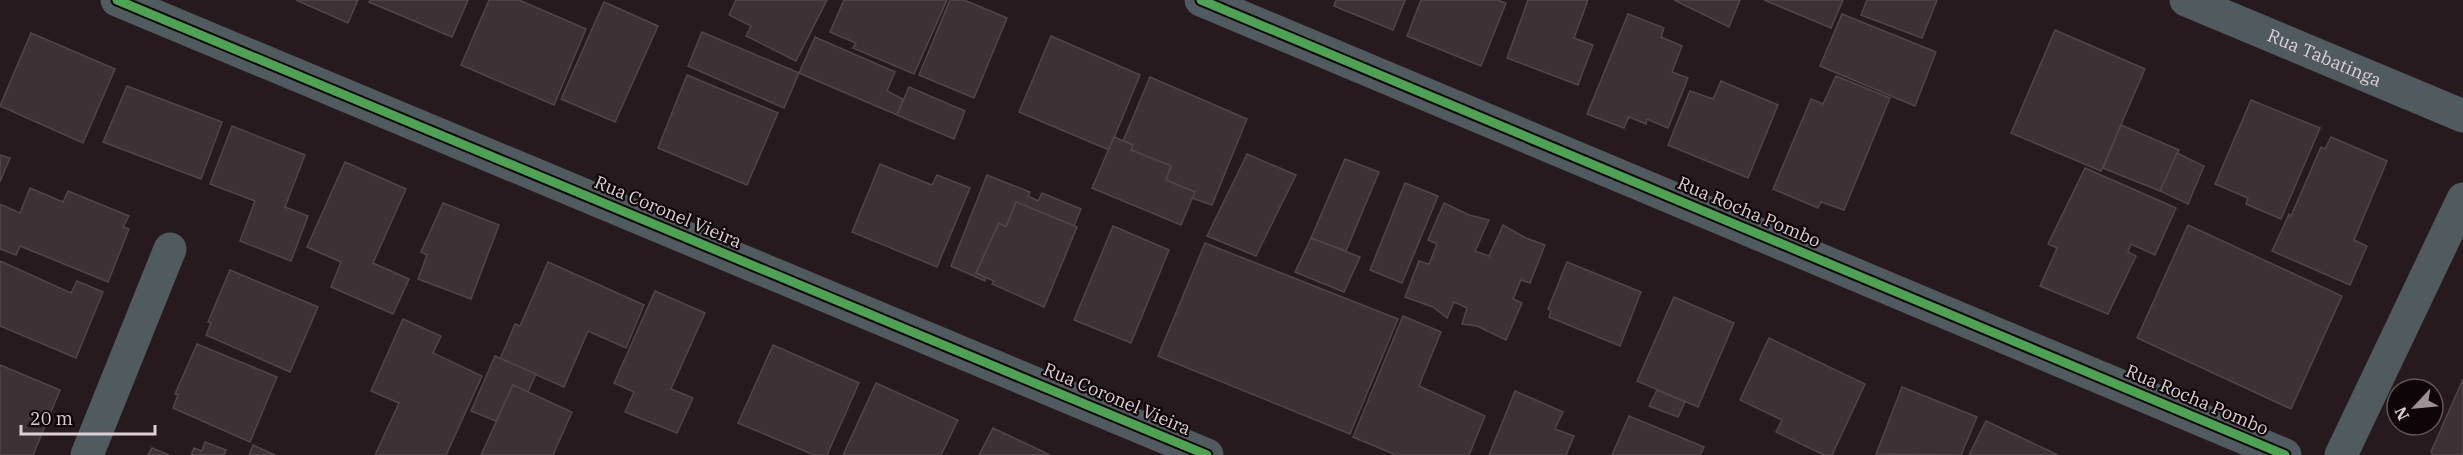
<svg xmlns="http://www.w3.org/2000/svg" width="2463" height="455" viewBox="0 0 2463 455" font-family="'IBM Plex Serif',serif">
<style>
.building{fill:#3c3236;stroke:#504549;stroke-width:1.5}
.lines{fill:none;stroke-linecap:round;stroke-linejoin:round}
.street{stroke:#505b5f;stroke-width:33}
.cycleway-casing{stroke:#0d0508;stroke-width:13}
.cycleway{stroke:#4ca352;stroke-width:9}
.labels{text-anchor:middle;stroke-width:4.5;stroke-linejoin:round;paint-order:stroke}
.street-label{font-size:18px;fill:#decfd4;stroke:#0d0508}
</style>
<rect width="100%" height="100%" fill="#261a1f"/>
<!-- building -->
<g class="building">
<polygon points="296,0 358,0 348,23"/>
<polygon points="370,0 468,0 452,37 369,2"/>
<polygon points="489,0 519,0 586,29 554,105 461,65"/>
<polygon points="736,0 827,0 796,61 746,36 751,26 729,15"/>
<polygon points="844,0 947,0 914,74 853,48 856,43 830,32"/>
<polygon points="950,0 964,0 1007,18 974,98 919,75"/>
<polygon points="1336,0 1405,0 1393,30 1334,6"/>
<polygon points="1421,0 1497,0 1506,3 1481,66 1407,36"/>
<polygon points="1528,0 1588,0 1574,38 1593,45 1578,85 1507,58"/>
<polygon points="1674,0 1740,0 1729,27"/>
<polygon points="1764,0 1843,0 1831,28"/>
<polygon points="1867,0 1937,0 1922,38 1861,15"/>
<polygon points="604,2 658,26 615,122 561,99"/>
<polygon points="1628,14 1664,28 1661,37 1682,46 1672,72 1688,78 1668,128 1647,119 1646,124 1629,117 1624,128 1587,114"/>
<polygon points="1842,14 1936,52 1915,106 1820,66"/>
<polygon points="2055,30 2145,69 2101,171 2011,133"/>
<polygon points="702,32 799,73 784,108 688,66"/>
<polygon points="31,33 115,69 83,143 0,106"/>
<polygon points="1051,36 1140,75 1109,150 1019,112"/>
<polygon points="815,37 895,72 887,91 903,99 897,115 799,73"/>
<polygon points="687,75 778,113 747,185 658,148"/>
<polygon points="1836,76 1890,98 1844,210 1821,202 1818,208 1773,189 1811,99 1823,104"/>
<polygon points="1150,77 1247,119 1212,205 1192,198 1195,192 1166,180 1171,166 1131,150 1133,145 1123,141"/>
<polygon points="1721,81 1778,105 1748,178 1668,145 1690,91 1713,99"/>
<polygon points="127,86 222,122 201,179 103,142"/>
<polygon points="909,87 965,111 954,139 897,115"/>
<polygon points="2251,100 2320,128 2281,219 2246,204 2248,198 2215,184"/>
<polygon points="2121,125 2179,150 2160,191 2103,168"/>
<polygon points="232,126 305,155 285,207 308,216 291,261 240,241 255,201 210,184"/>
<polygon points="1114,137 1133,145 1131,150 1171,166 1166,180 1195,192 1181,225 1092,188"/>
<polygon points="2331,137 2387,161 2354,240 2367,246 2350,285 2272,251 2289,214 2291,216 2321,147 2325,149"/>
<polygon points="2177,153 2204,166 2188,204 2160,191"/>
<polygon points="1247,154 1296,175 1256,256 1207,236"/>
<polygon points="0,155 10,158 0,182"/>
<polygon points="1345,159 1379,172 1346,251 1311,238"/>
<polygon points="345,162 406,189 373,263 409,279 393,314 331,287 341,262 307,247"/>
<polygon points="880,164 932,185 937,175 970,188 937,267 852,232"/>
<polygon points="2085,168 2176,208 2155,255 2131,244 2128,252 2136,256 2108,314 2040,286 2057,248 2048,244"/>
<polygon points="987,175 1030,192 1028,196 1038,201 1042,193 1081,209 1074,226 1016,202 1006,227 999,223 976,273 986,277 985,281 951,266"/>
<polygon points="1405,183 1438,196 1402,283 1370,270"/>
<polygon points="30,188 63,202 68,191 129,216 123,227 129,229 108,282 20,246 16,255 0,249 0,204 20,213"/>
<polygon points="1016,202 1077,227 1044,307 992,284 994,281 976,273 999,223 1006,227"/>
<polygon points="443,203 499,225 471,299 418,279 427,255 421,252"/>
<polygon points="1444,203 1469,215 1489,220 1475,251 1489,256 1503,225 1526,238 1545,245 1530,283 1521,280 1513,299 1522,303 1506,340 1477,326 1462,324 1467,308 1454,302 1447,318 1433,307 1405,297 1419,261 1429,264 1437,244 1428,240"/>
<polygon points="2188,225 2342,296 2291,409 2137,338"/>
<polygon points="1113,226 1169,250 1131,343 1074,320"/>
<polygon points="1311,238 1360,257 1344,292 1295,272"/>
<polygon points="1205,243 1398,319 1350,434 1158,356"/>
<polygon points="0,261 71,293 77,281 103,292 76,358 0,326"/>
<polygon points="548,262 644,305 626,348 588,331 564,387 500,359 515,324 520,326"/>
<polygon points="1567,262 1641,292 1620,346 1549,317 1551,311 1548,309"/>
<polygon points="230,270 318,307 290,372 206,335 211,323 208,322"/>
<polygon points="655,291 705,313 671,389 693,398 677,433 625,412 634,392 614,383"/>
<polygon points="1674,297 1734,323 1698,407 1637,381"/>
<polygon points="1403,316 1441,332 1419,386 1485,416 1469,455 1396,455 1353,437"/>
<polygon points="403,319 441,336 433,353 482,376 446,455 375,455 399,403 371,391"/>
<polygon points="1769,338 1865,384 1832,455 1824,455 1776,432 1782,420 1740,400"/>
<polygon points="197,344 277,377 250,442 173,408 178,395 175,394"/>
<polygon points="773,345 859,383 827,455 814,455 738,423"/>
<polygon points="495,356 536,374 528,392 513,385 496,421 471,411"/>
<polygon points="0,365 60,390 33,455 0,455"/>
<polygon points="2463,379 2463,455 2433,455 2431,452"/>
<polygon points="876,383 958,420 941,455 843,455"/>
<polygon points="513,385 572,412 553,455 481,455"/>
<polygon points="1902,387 1977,417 1961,455 1876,454"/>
<polygon points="1657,390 1685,402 1678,417 1649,406"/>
<polygon points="1515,391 1563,412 1555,429 1574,436 1566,455 1489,455"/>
<polygon points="1629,416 1704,447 1700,455 1612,455"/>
<polygon points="1986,421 2058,455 1969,455"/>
<polygon points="993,428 1050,455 979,455"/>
<polygon points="205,442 226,450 224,455 191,455 194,448 202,451"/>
<polygon points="253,445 275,455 249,455"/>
<polygon points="152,448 169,455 148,455"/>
</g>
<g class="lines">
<!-- street -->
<g class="street">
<polyline points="117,0 1207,455"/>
<polyline points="1201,0 2285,455"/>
<path id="s1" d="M2186 0 2463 116"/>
<polyline points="87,455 170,249"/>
<polyline points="2341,455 2463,199"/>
</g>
<!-- cycleway casing -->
<g class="cycleway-casing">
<g id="cycleway">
<polyline points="117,0 1207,455"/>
<polyline points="1201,0 2285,455"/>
</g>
</g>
<!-- cycleway -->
<use href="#cycleway" class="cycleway"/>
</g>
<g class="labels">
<!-- street labels -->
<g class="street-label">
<text dy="6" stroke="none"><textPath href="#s1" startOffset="150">Rua Tabatinga</textPath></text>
<text transform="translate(668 212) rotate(23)" y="6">Rua Coronel Vieira</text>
<text transform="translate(1749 212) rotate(23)" y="6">Rua Rocha Pombo</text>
<text transform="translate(1117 399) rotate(23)" y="6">Rua Coronel Vieira</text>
<text transform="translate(2197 400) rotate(23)" y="6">Rua Rocha Pombo</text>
</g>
</g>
<!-- north arrow -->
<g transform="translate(2415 407) rotate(244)"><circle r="28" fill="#0d0508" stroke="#61565a" stroke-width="1.5"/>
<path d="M0-4.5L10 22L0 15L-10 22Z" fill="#9e9095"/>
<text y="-9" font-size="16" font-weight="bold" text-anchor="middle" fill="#decfd4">N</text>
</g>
<!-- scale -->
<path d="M21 425v9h134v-9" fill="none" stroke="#decfd4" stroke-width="3"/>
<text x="30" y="425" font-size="18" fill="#decfd4" stroke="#0d0508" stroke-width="4.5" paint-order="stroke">20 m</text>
</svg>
